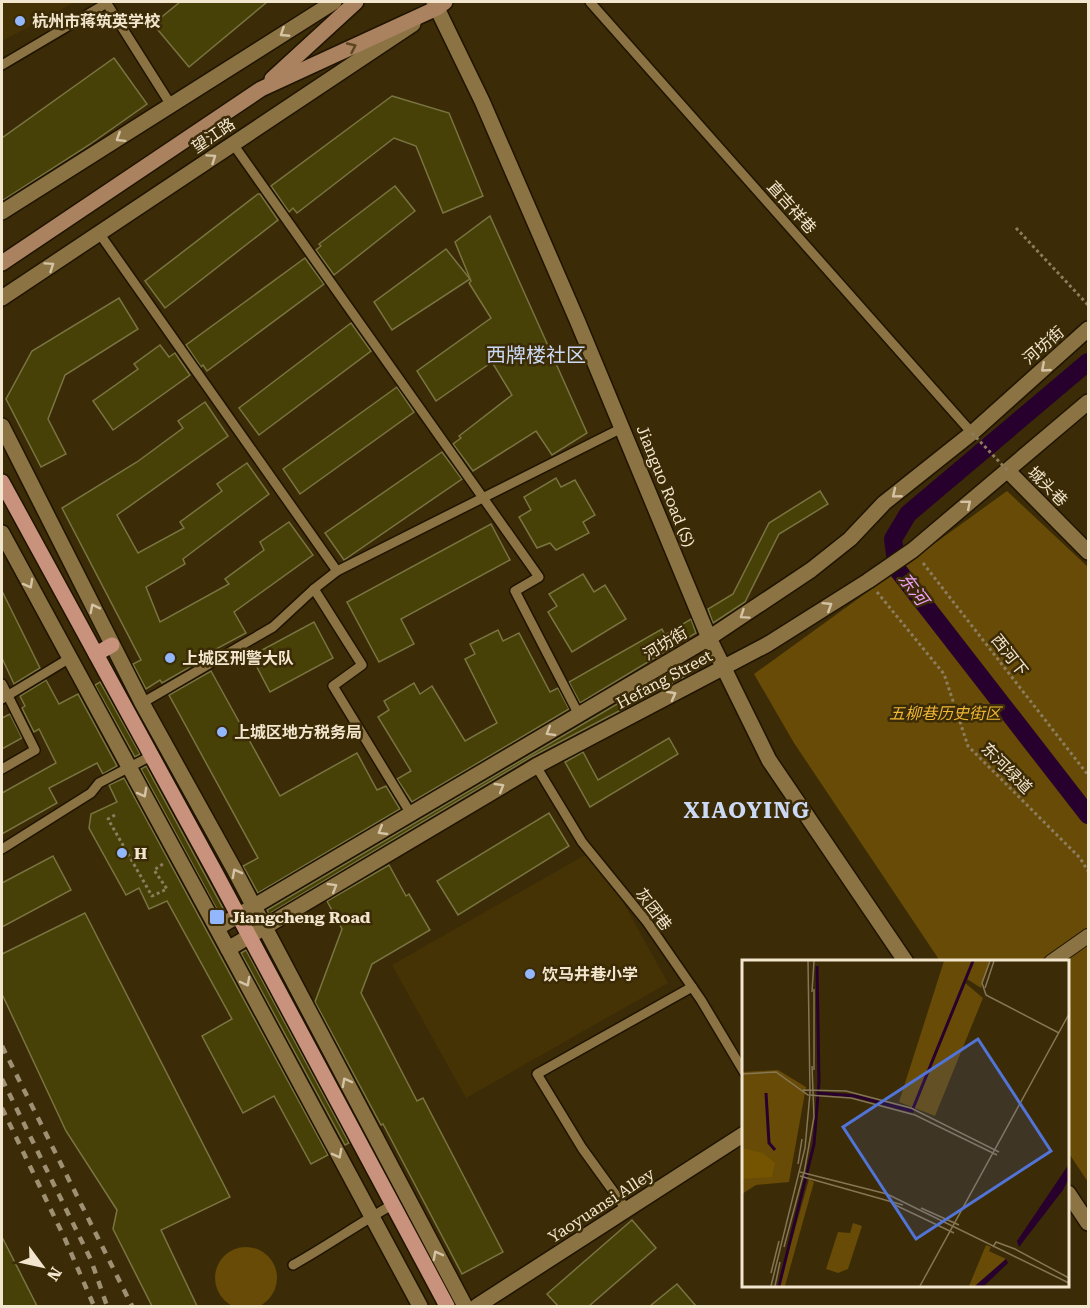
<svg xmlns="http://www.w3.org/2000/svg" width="1090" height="1308" viewBox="0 0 1090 1308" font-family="'Roboto Serif','Noto Sans SC',serif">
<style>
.built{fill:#463305}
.green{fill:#674b06}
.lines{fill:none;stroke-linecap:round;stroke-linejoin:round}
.canal{stroke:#27002d;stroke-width:18}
.building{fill:#474108;stroke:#797441;stroke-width:1.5}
.service-casing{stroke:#1f1400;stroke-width:12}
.pedestrian-casing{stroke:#1f1400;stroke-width:16}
.minor-casing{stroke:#1f1400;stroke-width:18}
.tertiary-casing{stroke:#1f1400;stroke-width:18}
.secondary-casing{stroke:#1f1400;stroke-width:18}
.primary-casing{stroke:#1f1400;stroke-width:18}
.path{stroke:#8c7d5e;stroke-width:3;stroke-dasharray:3 3;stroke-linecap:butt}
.service{stroke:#8b7344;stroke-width:9}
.pedestrian{stroke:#8b7344;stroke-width:14}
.minor{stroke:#8b7344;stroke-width:15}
.tertiary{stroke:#8b7344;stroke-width:15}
.secondary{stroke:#aa8260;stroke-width:15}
.primary{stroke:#c9927c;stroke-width:15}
.rail{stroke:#9e9072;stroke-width:4.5;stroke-dasharray:8 8;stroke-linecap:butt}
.path-bridge{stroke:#8c7d5e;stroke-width:3;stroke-dasharray:3 3;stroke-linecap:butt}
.oneway{stroke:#d4c4a5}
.oneway2{stroke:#5c4521}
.poi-dot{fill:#93b7fd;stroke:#3b2b06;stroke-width:2}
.labels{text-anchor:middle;stroke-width:5;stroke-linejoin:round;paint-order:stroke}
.poi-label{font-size:16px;font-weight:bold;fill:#f3e6ce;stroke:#3b2b06;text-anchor:start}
.street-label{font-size:16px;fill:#f3e6ce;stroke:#3b2b06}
.park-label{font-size:16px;font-style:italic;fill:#f1b837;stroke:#3b2b06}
.water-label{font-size:18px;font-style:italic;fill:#f09ef9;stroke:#3b2b06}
.quarter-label{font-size:20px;fill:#cbd9f4;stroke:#3b2b06}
.district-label{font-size:22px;font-weight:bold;letter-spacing:1.5px;fill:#cbd9f4;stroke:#3b2b06}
.inset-river{fill:none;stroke:#27002d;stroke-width:3}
.inset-road{fill:none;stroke:#857656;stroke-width:1.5}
.view{fill:#5274d6;fill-opacity:0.15;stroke:#5274d6;stroke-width:3}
.inset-edge{fill:none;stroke:#f3e6ce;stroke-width:3}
</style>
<rect width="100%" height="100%" fill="#3b2b06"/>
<!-- built -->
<g class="built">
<polygon points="2,2 75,2 2,41"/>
<polygon points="594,850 668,983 466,1098 392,965"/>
</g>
<!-- green -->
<g class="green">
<polygon points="1007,491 1088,567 1088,1182 1068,1152 1068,962 940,961 794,743 754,674"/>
<circle cx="246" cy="1278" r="31"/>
</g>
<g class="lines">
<!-- canal -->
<polyline class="canal" points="1088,362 908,514 893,539 897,569 1088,815"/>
</g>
<!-- building -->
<g class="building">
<polygon points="180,2 267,2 189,67 153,24"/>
<polygon points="114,58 147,104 89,145 2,201 2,138"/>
<polygon points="392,96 449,113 483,196 443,213 416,146 394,138 297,213 293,208 289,212 271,186"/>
<polygon points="395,186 415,211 334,275 316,250 321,246 319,244"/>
<polygon points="258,194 260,194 278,220 165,308 145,281"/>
<polygon points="490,216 587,433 552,455 536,431 473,471 453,444 461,438 459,436 512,395 492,362 436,401 417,371 491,318 469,283 471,281 455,242"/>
<polygon points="446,249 470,279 392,330 374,302"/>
<polygon points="305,258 324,284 207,371 203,365 201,367 186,345"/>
<polygon points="119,298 138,329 65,375 48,419 66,454 41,467 6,399 32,351"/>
<polygon points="351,323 371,351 259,435 239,408"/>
<polygon points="160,345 169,357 175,353 190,375 113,430 93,401 138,369 134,364"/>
<polygon points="397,387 414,412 300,494 283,469"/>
<polygon points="205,402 228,436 117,515 138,553 184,528 180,522 222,491 217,484 247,463 269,494 183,559 185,564 146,587 160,622 229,584 225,579 264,550 260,542 289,522 313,555 234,612 246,633 203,656 204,659 162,683 160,680 146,689 133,664 141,660 62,508 137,462 183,428 178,421"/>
<polygon points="442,452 462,479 344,560 325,533"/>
<polygon points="556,478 561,487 575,480 595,515 583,522 589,533 556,550 550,543 537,548 519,517 531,510 524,497"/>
<polygon points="820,491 828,504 779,534 745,602 713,623 708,609 733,594 769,523"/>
<polygon points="491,524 510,560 401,619 414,644 379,662 347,602"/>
<polygon points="583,574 594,592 605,585 626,619 572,652 548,612 557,606 549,594"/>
<polygon points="2,591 40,668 14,684 2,658"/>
<polygon points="691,619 696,633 580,703 569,682 662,629 665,635"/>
<polygon points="314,622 333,658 270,692 251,656"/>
<polygon points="498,630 503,641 519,633 550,692 558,688 569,709 412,802 397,779 411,771 378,717 389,710 384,701 414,683 420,694 432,686 465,741 497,723 465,659 475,654 470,644"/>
<polygon points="685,664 690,674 531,757 269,914 267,910"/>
<polygon points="211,671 280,796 357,753 377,790 386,786 400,809 258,893 243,866 258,858 169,695"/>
<polygon points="46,680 59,704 78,694 117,766 103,774 97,763 49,788 57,803 2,834 2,793 56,763 39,729 34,732 22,708 25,706 20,696"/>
<polygon points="100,682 140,754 135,757 95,685"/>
<polygon points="10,714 22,738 2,749 2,718"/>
<polygon points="669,738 678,754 590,807 565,762 583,752 598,780"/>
<polygon points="146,766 225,912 220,915 141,769"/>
<polygon points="124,778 328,1155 311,1164 274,1096 243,1113 202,1036 232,1019 167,901 149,909 139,888 126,895 89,828 91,814 117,802 109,785"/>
<polygon points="549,813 569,846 458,915 437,881"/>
<polygon points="53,856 71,890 2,927 2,883"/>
<polygon points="389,865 406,896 409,894 430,930 372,964 361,993 417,1101 423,1098 503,1252 462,1274 383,1124 381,1125 315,1002 342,929 327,901"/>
<polygon points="85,913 230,1197 161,1230 197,1306 152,1306 113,1229 117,1210 66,1131 2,994 2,954"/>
<polygon points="246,950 349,1143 345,1145 241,953"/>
<polygon points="632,1220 656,1248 589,1306 558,1306 547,1294"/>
<polygon points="2,1237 37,1306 2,1306"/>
<polygon points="677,1284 696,1306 650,1306"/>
</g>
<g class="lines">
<!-- service casing -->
<g class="service-casing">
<g id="service">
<polyline points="106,2 171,105"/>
<polyline points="590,2 972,433"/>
<polyline points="2,65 107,3"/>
<polyline points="233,144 539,577 515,591 579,715"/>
<polyline points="99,233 337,571"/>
<polyline points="314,589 362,665 333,686 411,814"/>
<polyline points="2,684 35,750 2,769"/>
<polyline points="2,699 70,658"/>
<polyline points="142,703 273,627 314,589 337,571 622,428"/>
<polyline points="536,766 582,842 647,922 701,1000 744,1072"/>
<polyline points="2,849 91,793 99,783 151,756"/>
<polyline points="626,1209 582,1148 537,1074 692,987"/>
<path d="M293 1265C327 1246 358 1224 392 1205"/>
</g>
</g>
<!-- pedestrian casing -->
<g class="pedestrian-casing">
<polyline id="pedestrian" points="1051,962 1088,936"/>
</g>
<!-- minor casing -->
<g class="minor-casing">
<g id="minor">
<polyline points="434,2 482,101 577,320 709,638 769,760 906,962"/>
<polyline points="2,426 142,703 234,869 465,1306"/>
<polyline points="1008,471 1088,552"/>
<polyline points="2,533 228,949 420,1306"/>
<polyline points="1068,1193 1088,1223"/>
<polyline points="477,1306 744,1134"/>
</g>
</g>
<!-- tertiary casing -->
<g class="tertiary-casing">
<g id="tertiary">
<polyline points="2,212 334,2"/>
<polyline points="2,298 413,24"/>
<polyline points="217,928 709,638 811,570 850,539 884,503 972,433 1088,329"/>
<polyline points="228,949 536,766 768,644 868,581 913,550 1088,402"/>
</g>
</g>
<!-- secondary casing -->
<g class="secondary-casing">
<g id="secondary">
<polyline points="272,79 356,2"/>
<polyline points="2,263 261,89 437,8 445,2"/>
</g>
</g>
<!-- primary casing -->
<g class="primary-casing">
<g id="primary">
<polyline points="2,482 215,872 447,1306"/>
<polyline points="96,654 112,645"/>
</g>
</g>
<!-- path -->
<g class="path">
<polyline points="1016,228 1088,305"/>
<polyline points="923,563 1088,775"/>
<polyline points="877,592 944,674 968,746 1080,858 1088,871"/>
<polyline points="115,815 108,819 152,896 167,889 154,870 163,864"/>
</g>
<!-- service -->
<use href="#service" class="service"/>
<!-- pedestrian -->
<use href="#pedestrian" class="pedestrian"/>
<!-- minor -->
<use href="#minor" class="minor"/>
<!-- tertiary -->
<use href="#tertiary" class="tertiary"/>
<!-- secondary -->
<use href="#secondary" class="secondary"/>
<!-- primary -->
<use href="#primary" class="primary"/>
<!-- rail -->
<g class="rail">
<polyline points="2,1046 132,1306"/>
<polyline points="2,1079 91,1260 107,1306"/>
<polyline points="2,1108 65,1239 94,1306"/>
</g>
<!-- path-bridge -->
<polyline class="path-bridge" points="972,433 1008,471"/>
</g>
<!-- one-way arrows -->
<defs><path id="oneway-chevron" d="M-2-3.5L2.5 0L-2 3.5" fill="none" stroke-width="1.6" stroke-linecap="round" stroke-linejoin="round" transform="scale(1.5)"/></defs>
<g class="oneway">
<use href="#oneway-chevron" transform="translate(284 33) rotate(147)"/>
<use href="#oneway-chevron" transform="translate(120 138) rotate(148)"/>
<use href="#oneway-chevron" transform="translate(212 158) rotate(-34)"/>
<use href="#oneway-chevron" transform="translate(50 266) rotate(-34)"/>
<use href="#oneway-chevron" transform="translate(1045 368) rotate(139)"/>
<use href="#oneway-chevron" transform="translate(896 494) rotate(141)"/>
<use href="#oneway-chevron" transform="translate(967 504) rotate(-40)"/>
<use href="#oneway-chevron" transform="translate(29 584) rotate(61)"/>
<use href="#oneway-chevron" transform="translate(828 606) rotate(-32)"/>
<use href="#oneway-chevron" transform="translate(94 608) rotate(-117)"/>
<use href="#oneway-chevron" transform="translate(744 615) rotate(146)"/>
<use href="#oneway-chevron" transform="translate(672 695) rotate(-28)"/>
<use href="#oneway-chevron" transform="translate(550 732) rotate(149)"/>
<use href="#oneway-chevron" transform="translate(500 787) rotate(-31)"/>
<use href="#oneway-chevron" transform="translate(143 793) rotate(61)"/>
<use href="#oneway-chevron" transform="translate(382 831) rotate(149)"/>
<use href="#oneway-chevron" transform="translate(236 873) rotate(-118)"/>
<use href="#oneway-chevron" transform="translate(333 887) rotate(-31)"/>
<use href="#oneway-chevron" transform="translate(246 982) rotate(62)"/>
<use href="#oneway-chevron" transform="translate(346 1082) rotate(-118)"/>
<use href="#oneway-chevron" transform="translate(338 1154) rotate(62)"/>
<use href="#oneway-chevron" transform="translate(437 1255) rotate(-118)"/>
</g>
<use class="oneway2" href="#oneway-chevron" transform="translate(352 47) rotate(-25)"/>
<!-- markers -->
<g class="poi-dot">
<circle cx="20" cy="21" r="6"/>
<circle cx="170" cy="658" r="6"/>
<circle cx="222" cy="732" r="6"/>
<circle cx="122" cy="853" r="6"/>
<rect x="209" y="909" width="16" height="16" rx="3"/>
<circle cx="530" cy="974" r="6"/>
</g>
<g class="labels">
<!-- poi labels -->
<g class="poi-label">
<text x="32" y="27">杭州市蒋筑英学校</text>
<text x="182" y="664">上城区刑警大队</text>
<text x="234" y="738">上城区地方税务局</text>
<text x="134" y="859">H</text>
<text x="230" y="923">Jiangcheng Road</text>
<text x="542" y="980">饮马井巷小学</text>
</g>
<!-- street labels -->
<g class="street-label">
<text transform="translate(213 135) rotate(-34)" y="6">望江路</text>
<text transform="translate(792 207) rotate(48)" y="6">直吉祥巷</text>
<text transform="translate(1043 345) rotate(-41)" y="6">河坊街</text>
<text transform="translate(666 486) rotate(68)" y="6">Jianguo Road (S)</text>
<text transform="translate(1048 486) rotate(45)" y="6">城头巷</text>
<text transform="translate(665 643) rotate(-31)" y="6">河坊街</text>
<text transform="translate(1010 655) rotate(52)" y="6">西河下</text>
<text transform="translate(664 679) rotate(-28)" y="6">Hefang Street</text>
<text transform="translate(1007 768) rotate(45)" y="6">东河绿道</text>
<text transform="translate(654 909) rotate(53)" y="6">灰团巷</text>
<text transform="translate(601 1205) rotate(-33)" y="6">Yaoyuansi Alley</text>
</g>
<!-- park labels -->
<g class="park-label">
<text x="945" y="719">五柳巷历史街区</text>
</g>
<!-- water labels -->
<g class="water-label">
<text transform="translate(913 589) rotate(53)" y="6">东河</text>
</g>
<!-- quarter labels -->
<g class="quarter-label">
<text x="536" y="362">西牌楼社区</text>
</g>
<!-- district labels -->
<g class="district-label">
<text x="747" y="818">XIAOYING</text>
</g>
</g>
<!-- overview -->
<g transform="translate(742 960)">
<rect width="327" height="327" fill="#3b2b06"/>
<path d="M202 1H230L222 22 241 38 193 156 157 142ZM232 1H248L239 28 225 19ZM36 110 64 127 47 222 14 225 0 234V112ZM67 219 72 222 43 326H37ZM111 263 120 266 106 309 96 313 84 309 96 272 108 273ZM244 285 249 287 247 291 264 299 233 326H227Z" fill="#674b06"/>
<path d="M0 188 21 193 33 203 30 217 0 219Z" fill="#745400"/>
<path d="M327 204V218L321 230 277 287 275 281ZM264 299 266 303 242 326H233Z" fill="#27002d"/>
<path class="inset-river" d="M24 133 27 183 33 190M77 133 113 136 170 151 231 1M37 326 72 184 77 122 75 6"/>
<path class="inset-road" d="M243 28 252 1M72 29V110M70 32 72 1M244 35 317 73M244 35 240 23 248 1M0 114 34 112 66 135 109 138 173 155 255 195M61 130 104 131 169 148 257 192M56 204 60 179M58 212 145 234 327 323M62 213 72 157 70 106M58 216 161 245M151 244 212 273M179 248 217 265M42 287 62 212M251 287 254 282 273 289 327 318M29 313 37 281M29 326 63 188 68 133 66 1M33 326 38 302M178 326 327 54"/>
<path class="view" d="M236 79 309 191 174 279 101 167Z"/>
<rect width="327" height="327" class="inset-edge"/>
</g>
<!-- border -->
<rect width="1090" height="1308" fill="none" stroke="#f3e6ce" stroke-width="6"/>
<!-- north arrow -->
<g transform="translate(42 1266) rotate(123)" stroke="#3b2b06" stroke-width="4.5" paint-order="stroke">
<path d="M0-4.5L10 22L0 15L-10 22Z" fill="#f3e6ce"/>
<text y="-9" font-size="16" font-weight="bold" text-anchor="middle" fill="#f3e6ce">N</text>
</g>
</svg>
